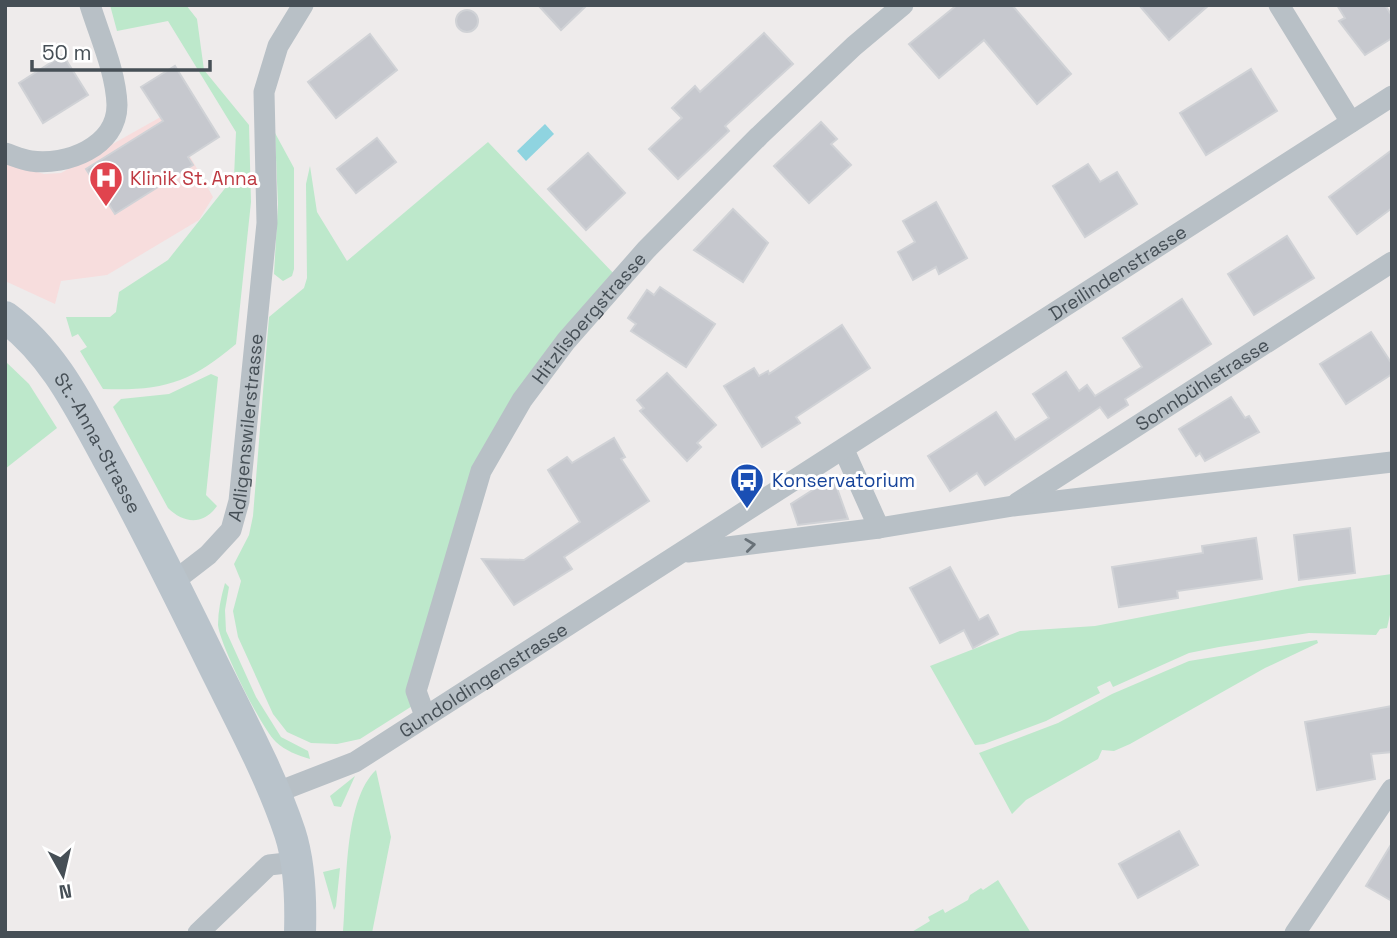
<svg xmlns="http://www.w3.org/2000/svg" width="1397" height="938" viewBox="0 0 1397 938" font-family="'Space Grotesk',sans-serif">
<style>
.medical{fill:#f7dddd}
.green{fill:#bde8cb}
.water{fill:#8fd4e0}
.building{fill:#c6c8ce;stroke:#d0d2d6;stroke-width:2}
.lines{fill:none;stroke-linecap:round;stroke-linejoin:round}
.street{stroke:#b8c0c6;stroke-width:21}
.secondary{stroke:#b9c3cb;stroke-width:32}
.oneway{stroke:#687178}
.labels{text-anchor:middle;stroke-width:6;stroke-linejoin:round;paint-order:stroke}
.health-label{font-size:19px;fill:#be3a42;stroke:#fff;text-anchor:start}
.street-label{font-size:19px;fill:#464f56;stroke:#fff}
.transit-label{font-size:19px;fill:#164399;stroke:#fff;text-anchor:start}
</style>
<rect width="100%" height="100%" fill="#eeebeb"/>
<!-- medical -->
<polygon class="medical" points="166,114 213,197 199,220 107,275 61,281 55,304 5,281 5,162 44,174 61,173"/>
<!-- green -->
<g class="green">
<path d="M110 5H186L197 19 204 70 249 125 251 202 236 344C190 383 163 391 103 389L80 351 87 347 78 334 72 337 66 317H110L116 312 119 292 168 260 234 177 236 132 168 21 117 31Z"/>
<polygon points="275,133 294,168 294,269 292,276 283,281 274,274 278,205"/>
<polygon points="488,142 616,276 499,426 417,703 360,739 337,744 311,743 287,732 273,714 238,637 233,611 241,581 234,564 249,535 253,516 269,317 304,288 307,278 306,184 310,166 317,212 347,261"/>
<polygon points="5,361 29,384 57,428 5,469"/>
<path d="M211 374 218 377 206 495 217 506C203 526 183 523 168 508L113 407 121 399 169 394Z"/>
<polygon points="1392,574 1392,606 1387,628 1380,629 1376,635 1309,633 1219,647 1189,653 1113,687 1110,681 1097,687 1100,693 1046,721 984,744 975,745 930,666 1020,631 1095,626 1303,586"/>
<path d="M225 583 229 587 225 610 226 631 256 697 281 737 308 751 310 759C297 755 286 751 276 742 261 728 220 645 218 625 218 611 221 597 225 583Z"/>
<polygon points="1317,640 1318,643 1265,668 1130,744 1114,751 1102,750 1098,759 1026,800 1012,814 979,753 1058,723 1112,694 1189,661"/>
<path d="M376 770 391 837 372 933H343C347 889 343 801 376 770Z"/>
<polygon points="355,776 341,807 334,806 330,796"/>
<polygon points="340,868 336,906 334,910 323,872"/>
<polygon points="998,880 1031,933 910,933 930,921 928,917 943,909 945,913 968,900 970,895 981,888 983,890"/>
</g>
<!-- water -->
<polygon class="water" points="545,124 554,134 526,161 517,151"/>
<!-- building -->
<g class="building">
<polygon points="538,5 587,5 561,30"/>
<polygon points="957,5 1012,5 1071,74 1037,104 984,40 939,78 909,44"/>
<polygon points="1139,5 1209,5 1169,40"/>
<polygon points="1337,5 1385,5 1392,16 1392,38 1365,55 1339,21 1345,18"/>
<circle cx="467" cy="21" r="11"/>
<polygon points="764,33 793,64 725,126 729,131 678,179 649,149 682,118 672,108 695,86 700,92"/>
<polygon points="370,34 397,70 336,118 308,82"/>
<polygon points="63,55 88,95 43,123 19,83"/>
<polygon points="175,66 219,137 188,157 193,165 115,214 86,169 163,121 141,87"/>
<polygon points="1251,69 1277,111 1206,155 1180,113"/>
<polygon points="821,122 837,139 831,144 851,165 809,203 774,166"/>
<polygon points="377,138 396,162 356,193 337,169"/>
<polygon points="1392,150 1392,208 1357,234 1329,197"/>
<polygon points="588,153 625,193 586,230 548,189"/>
<polygon points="1088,164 1100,182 1117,172 1137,204 1085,237 1053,186"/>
<polygon points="936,202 967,258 939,274 936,267 913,280 898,252 915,242 903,221"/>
<polygon points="733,209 768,243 743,282 694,250"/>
<polygon points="1287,236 1314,278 1254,315 1228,274"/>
<polygon points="660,287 715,324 686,367 631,331 636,324 628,318 647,290 654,295"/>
<polygon points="1182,299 1211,344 1125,399 1128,405 1108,418 1100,407 985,485 977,473 950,491 928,456 996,412 1015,440 1049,418 1033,394 1066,372 1079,391 1087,385 1095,396 1142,367 1123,338"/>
<polygon points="842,325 870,368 796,417 800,423 762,447 724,386 754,368 759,376 768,371 769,374"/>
<polygon points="1371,332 1392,364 1392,374 1346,404 1320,364"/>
<polygon points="667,373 716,425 697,443 701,447 687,461 640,411 644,408 637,400"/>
<polygon points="1231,397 1245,418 1249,416 1259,432 1205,461 1200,453 1196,456 1179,429"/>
<polygon points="614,438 625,457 621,459 649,501 564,557 572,569 514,605 482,559 524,560 580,522 548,470 567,457 572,463"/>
<polygon points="833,477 848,519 798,525 791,504"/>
<polygon points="1350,528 1355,573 1299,580 1294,535"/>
<polygon points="1256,538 1262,579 1177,591 1178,598 1119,607 1112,567 1203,553 1202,546"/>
<polygon points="950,567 979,620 988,615 998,634 973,648 964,630 940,643 910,588"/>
<polygon points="1392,706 1392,752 1371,754 1375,779 1317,790 1305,722"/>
<polygon points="1179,831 1198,865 1138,898 1119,864"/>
<polygon points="1392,843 1392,901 1366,886"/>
</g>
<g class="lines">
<!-- street -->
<g class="street">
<polyline points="1279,5 1351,122"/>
<path d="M5 153C14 156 23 160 31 161 66 166 117 147 117 105 116 72 100 37 90 5"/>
<polyline points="844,450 879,528"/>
<path id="s1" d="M1017 503 1392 262"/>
<polyline points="688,552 879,528 1013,506 1392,462"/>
<path id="s2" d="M173 582 208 555 231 530 239 501 267 223 264 92 278 46 303 5"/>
<path id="s3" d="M425 716 416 691 481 471 522 400 566 341 646 250 759 136 854 46 903 5"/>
<path id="s4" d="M275 793 355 762 1392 96"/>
<polyline points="198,933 269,865 295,862"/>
<polyline points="1295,933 1392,789"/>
</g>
<!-- secondary -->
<path class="secondary" id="s5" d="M5 317C53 352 79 406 107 457 142 520 174 585 206 650 235 710 269 770 290 833 300 864 301 900 300 933"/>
</g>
<!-- one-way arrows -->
<defs><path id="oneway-chevron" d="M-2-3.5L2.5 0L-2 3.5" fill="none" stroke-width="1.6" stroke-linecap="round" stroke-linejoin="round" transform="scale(1.75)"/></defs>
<use class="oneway" href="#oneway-chevron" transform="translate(750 545) rotate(-7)"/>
<!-- icons -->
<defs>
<g id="hospital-pin" transform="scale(1.75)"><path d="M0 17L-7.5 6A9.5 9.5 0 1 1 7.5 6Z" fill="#e0444e" stroke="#fff"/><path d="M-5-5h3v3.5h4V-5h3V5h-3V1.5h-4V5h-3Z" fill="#fff"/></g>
<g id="bus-pin" transform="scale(1.75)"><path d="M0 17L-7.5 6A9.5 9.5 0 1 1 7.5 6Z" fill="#1a4fb4" stroke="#fff"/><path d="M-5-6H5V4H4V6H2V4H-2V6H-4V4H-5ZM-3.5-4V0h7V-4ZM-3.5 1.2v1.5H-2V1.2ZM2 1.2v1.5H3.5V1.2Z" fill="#fff"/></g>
</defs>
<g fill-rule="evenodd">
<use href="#hospital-pin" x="106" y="178"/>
<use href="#bus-pin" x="747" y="480"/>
</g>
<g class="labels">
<!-- health labels -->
<g class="health-label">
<text x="130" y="185">Klinik St. Anna</text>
</g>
<!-- street labels -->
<g class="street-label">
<text dy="7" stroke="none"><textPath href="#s4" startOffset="992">Dreilindenstrasse</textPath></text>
<text dy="7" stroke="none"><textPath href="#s3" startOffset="444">Hitzlisbergstrasse</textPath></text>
<text dy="7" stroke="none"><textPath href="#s1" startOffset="220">Sonnbühlstrasse</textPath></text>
<text dy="7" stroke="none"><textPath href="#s2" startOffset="182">Adligenswilerstrasse</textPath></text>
<text dy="7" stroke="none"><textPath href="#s5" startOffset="158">St.-Anna-Strasse</textPath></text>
<text dy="7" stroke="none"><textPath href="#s4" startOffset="238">Gundoldingenstrasse</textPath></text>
</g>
<!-- transit labels -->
<g class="transit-label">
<text x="772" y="487">Konservatorium</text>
</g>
</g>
<!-- border -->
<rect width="1397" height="938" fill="none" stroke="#464f56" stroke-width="14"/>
<!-- north arrow -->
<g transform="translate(63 875) rotate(172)" stroke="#ffffff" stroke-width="5" paint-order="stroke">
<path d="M0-5L12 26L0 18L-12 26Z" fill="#464f56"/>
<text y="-10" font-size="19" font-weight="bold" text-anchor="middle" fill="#464f56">N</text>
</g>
<!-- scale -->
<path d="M32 60v10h178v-10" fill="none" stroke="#464f56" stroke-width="3.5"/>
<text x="42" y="60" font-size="21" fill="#464f56" stroke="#ffffff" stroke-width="5" paint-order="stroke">50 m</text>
</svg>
